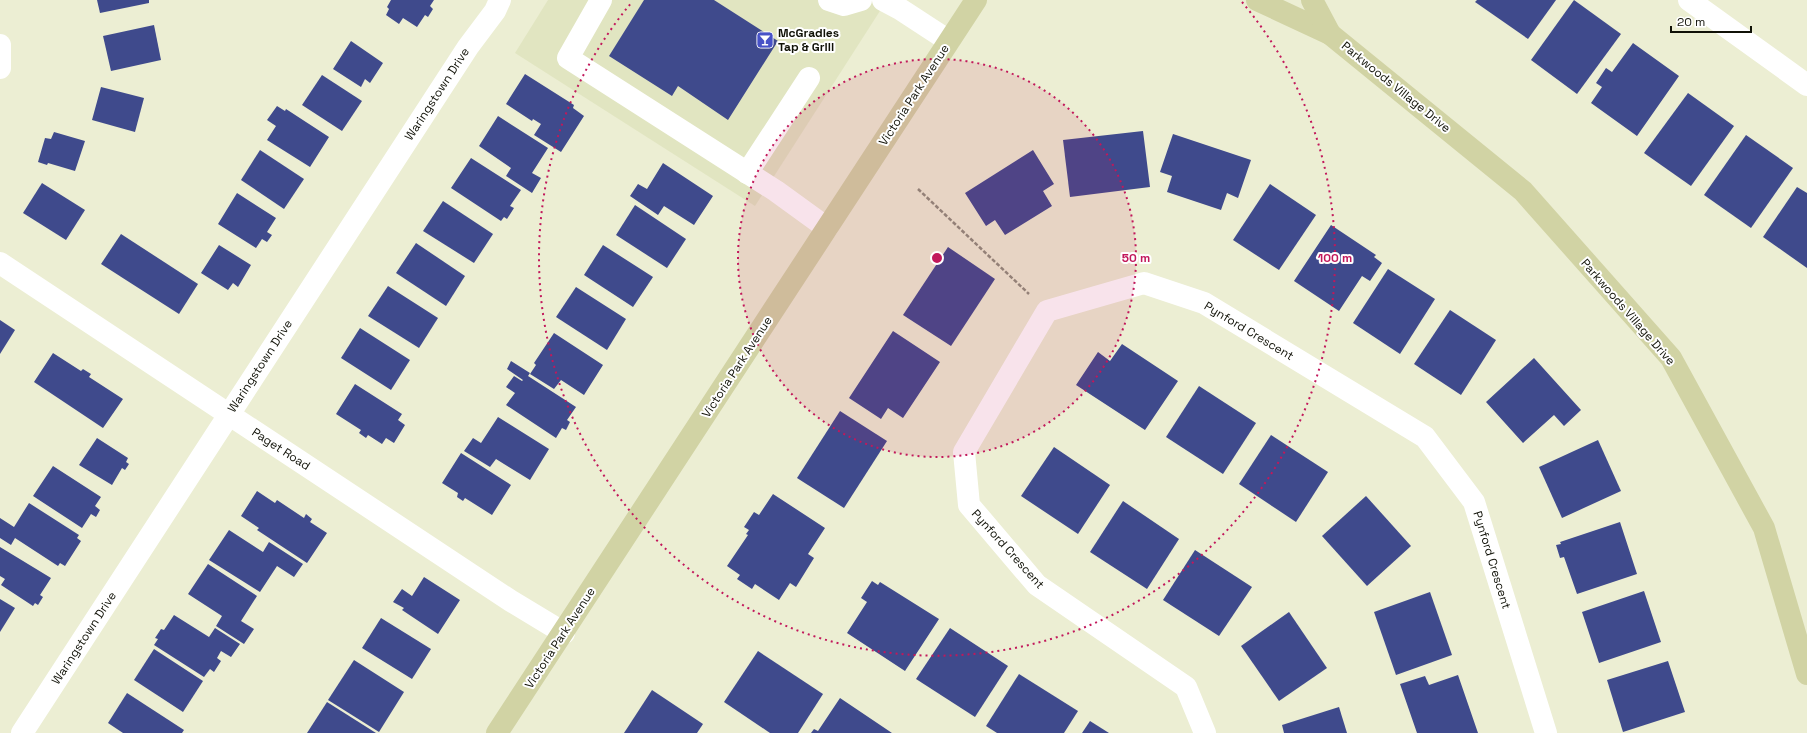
<svg xmlns="http://www.w3.org/2000/svg" width="1807" height="733" viewBox="0 0 1807 733" font-family="'Space Grotesk',sans-serif">
<style>
.built{fill:#e1e5c1}
.building{fill:#3f4a8c}
.lines{fill:none;stroke-linecap:round;stroke-linejoin:round}
.path{stroke:#8d8f7b;stroke-width:2.5;stroke-dasharray:4 2;stroke-linecap:butt}
.minor{stroke:#fff;stroke-width:22}
.major{stroke:#d1d3a4;stroke-width:22}
.ring{fill:none;stroke:#c2185b;stroke-width:2;stroke-dasharray:2 4}
.labels{text-anchor:middle;stroke-width:4;stroke-linejoin:round;paint-order:stroke}
.poi-label{font-size:12px;font-weight:bold;fill:#101107;stroke:#fff;text-anchor:start}
.street-label{font-size:12px;fill:#101107;stroke:#fff}
.centre{fill:#c2185b;stroke:#fff;stroke-width:2}
.ring-label{font-size:12px;text-anchor:middle;font-weight:bold;fill:#c2185b;stroke:#fff;stroke-width:4;stroke-linejoin:round;paint-order:stroke}
</style>
<rect width="100%" height="100%" fill="#eceed3"/>
<!-- built -->
<polygon class="built" points="548,0 887,0 755,206 515,53"/>
<!-- building -->
<g class="building">
<polygon points="97,0 149,0 149,3 100,13"/>
<polygon points="391,0 434,0 430,6 433,9 428,17 425,15 417,27 403,18 399,24 386,15 389,9 387,7"/>
<polygon points="644,0 714,0 778,41 728,120 678,86 672,96 609,56"/>
<polygon points="1477,0 1556,0 1528,39 1475,2"/>
<polygon points="1574,0 1621,34 1577,94 1531,60"/>
<polygon points="154,25 161,60 111,71 103,36"/>
<polygon points="351,41 383,63 370,83 365,79 361,87 333,69"/>
<polygon points="1633,43 1679,76 1637,136 1591,103 1602,87 1596,83 1606,68 1612,72"/>
<polygon points="525,74 574,105 573,108 584,116 561,152 534,135 541,124 533,119 532,121 506,104"/>
<polygon points="322,75 362,101 342,131 302,105"/>
<polygon points="101,87 144,98 135,132 92,120"/>
<polygon points="1688,93 1734,126 1691,186 1644,153"/>
<polygon points="277,106 285,111 286,109 329,137 310,167 267,140 276,126 267,120"/>
<polygon points="498,116 548,148 532,173 541,178 532,193 506,176 511,168 479,146"/>
<polygon points="1143,131 1150,187 1070,197 1063,140"/>
<polygon points="54,132 85,141 75,171 48,163 47,165 38,162 45,138 51,139"/>
<polygon points="1173,134 1251,160 1238,198 1227,193 1221,210 1167,192 1172,176 1160,172"/>
<polygon points="1746,135 1793,168 1751,228 1704,195"/>
<polygon points="260,150 304,179 284,209 241,180"/>
<polygon points="1033,150 1054,184 1043,191 1052,206 1005,235 995,220 986,226 965,193"/>
<polygon points="471,158 521,190 510,206 514,208 507,219 504,217 501,221 451,188"/>
<polygon points="663,163 713,196 694,225 664,206 658,215 630,196 638,184 647,189"/>
<polygon points="42,183 85,210 66,240 23,213"/>
<polygon points="1270,184 1316,215 1279,270 1233,240"/>
<polygon points="1797,187 1807,193 1807,268 1763,237"/>
<polygon points="237,193 276,218 267,232 272,235 267,242 262,239 256,248 218,224"/>
<polygon points="443,201 493,234 474,263 423,231"/>
<polygon points="635,205 686,239 667,268 616,235"/>
<polygon points="1331,225 1376,255 1374,257 1382,263 1370,281 1362,276 1339,311 1294,281"/>
<polygon points="121,234 198,284 179,314 101,264"/>
<polygon points="416,243 465,276 446,306 396,273"/>
<polygon points="219,245 251,265 238,287 233,283 228,290 201,273"/>
<polygon points="603,245 653,277 633,307 584,275"/>
<polygon points="948,247 995,279 951,346 903,315"/>
<polygon points="1388,269 1435,299 1400,354 1353,323"/>
<polygon points="388,286 438,318 419,348 368,316"/>
<polygon points="576,287 626,319 607,350 556,317"/>
<polygon points="1450,310 1496,340 1461,395 1414,364"/>
<polygon points="0,320 15,330 0,354"/>
<polygon points="360,328 410,360 391,390 341,358"/>
<polygon points="893,331 940,362 903,418 888,408 881,419 849,398"/>
<polygon points="554,333 603,365 584,395 561,380 554,389 530,374 536,365 534,363"/>
<polygon points="1122,344 1178,381 1145,430 1076,385 1098,352 1110,361"/>
<polygon points="53,353 81,371 83,369 91,374 89,377 123,399 103,428 34,382"/>
<polygon points="1534,358 1581,410 1564,426 1554,415 1523,443 1486,402"/>
<polygon points="511,361 530,373 528,376 576,407 567,420 570,422 566,430 562,428 556,438 506,405 515,393 506,387 514,376 522,381 523,380 507,369"/>
<polygon points="355,384 402,414 398,420 405,425 394,443 386,438 382,444 368,435 366,438 359,433 361,430 336,414"/>
<polygon points="1199,386 1256,423 1223,474 1166,437"/>
<polygon points="840,411 887,441 844,508 797,478"/>
<polygon points="498,417 549,449 530,480 496,459 490,467 464,451 473,438 481,443"/>
<polygon points="1271,435 1328,472 1296,522 1239,484"/>
<polygon points="97,438 128,458 126,462 129,464 125,470 122,468 112,485 79,465"/>
<polygon points="1598,440 1621,491 1562,518 1539,467"/>
<polygon points="1054,447 1110,485 1078,534 1021,496"/>
<polygon points="461,453 511,485 492,515 465,498 463,501 457,497 458,493 442,483"/>
<polygon points="53,466 101,497 95,506 100,510 96,517 91,514 82,528 33,496"/>
<polygon points="257,491 275,503 277,500 304,518 306,514 312,519 310,522 327,533 307,563 257,530 259,528 241,516"/>
<polygon points="773,494 825,528 808,554 814,558 796,587 790,583 779,600 755,584 752,589 737,579 740,575 727,566 748,535 746,534 749,530 744,527 754,512 759,515"/>
<polygon points="1366,496 1411,546 1367,586 1322,536"/>
<polygon points="1123,501 1179,539 1147,589 1090,552"/>
<polygon points="29,503 79,535 77,538 81,541 65,566 60,563 58,566 15,538 11,545 0,538 0,518 14,527"/>
<polygon points="1620,522 1637,574 1577,594 1564,557 1560,558 1556,545 1561,544 1560,542"/>
<polygon points="229,530 263,552 269,542 303,564 294,577 277,566 260,592 209,560"/>
<polygon points="0,547 51,578 40,595 43,597 38,605 35,603 33,606 1,585 5,579 0,576"/>
<polygon points="1195,550 1252,587 1219,636 1163,600"/>
<polygon points="208,564 257,596 241,621 254,629 244,644 216,626 222,616 188,594"/>
<polygon points="424,577 460,600 438,634 402,610 404,608 393,602 402,589 412,596"/>
<polygon points="872,581 878,585 880,582 939,619 905,671 847,633 867,602 861,598"/>
<polygon points="1644,591 1661,642 1599,663 1582,612"/>
<polygon points="1430,592 1452,655 1396,675 1374,612"/>
<polygon points="0,599 15,608 0,632"/>
<polygon points="1289,612 1327,668 1279,701 1241,646"/>
<polygon points="174,615 209,637 215,628 240,644 231,657 221,651 217,658 221,661 214,672 210,669 204,677 154,645 158,639 155,638 161,629 164,630"/>
<polygon points="381,618 431,649 412,679 362,648"/>
<polygon points="950,628 1008,666 975,717 916,679"/>
<polygon points="154,649 203,681 183,712 134,680"/>
<polygon points="758,651 823,694 798,733 770,733 724,702"/>
<polygon points="354,660 404,692 379,732 328,700"/>
<polygon points="1668,661 1685,712 1623,732 1607,680"/>
<polygon points="1019,674 1078,711 1064,733 997,733 986,726"/>
<polygon points="1458,675 1478,733 1417,733 1400,684 1425,676 1429,685"/>
<polygon points="652,690 703,724 697,733 624,733"/>
<polygon points="127,693 184,730 182,733 123,733 108,723"/>
<polygon points="840,698 892,733 811,733 814,729 818,731"/>
<polygon points="327,702 376,733 307,733"/>
<polygon points="1339,707 1347,733 1284,733 1282,725"/>
<polygon points="1090,721 1109,733 1082,733"/>
</g>
<g class="lines">
<!-- path -->
<polyline class="path" points="918,189 1029,294"/>
<!-- minor -->
<g class="minor">
<polyline points="601,0 568,58 776,191 827,228"/>
<polyline points="829,0 844,5 861,0"/>
<polyline points="883,0 900,9 949,41"/>
<polyline points="1689,0 1807,85"/>
<polyline points="0,45 0,68"/>
<polyline points="747,173 809,78"/>
<polyline points="0,263 511,601 564,633"/>
<polyline points="22,733 468,47 495,11 500,0"/>
<polyline points="1205,733 1186,687 1037,585 969,505 964,452 1047,311 1144,283 1204,303 1425,437 1474,502 1546,733"/>
</g>
<!-- major -->
<g class="major">
<polyline points="1257,0 1330,34 1523,191 1671,358 1764,528 1807,674"/>
<polyline points="1312,0 1330,34"/>
<polyline points="497,733 976,0"/>
</g>
</g>
<!-- distance rings -->
<circle cx="937" cy="258" r="199" fill="#c2185b" fill-opacity=".12"/>
<g class="ring">
<circle cx="937" cy="258" r="199"/>
<path d="M1242 2A398 398 0 1 1 632 2"/>
</g>
<!-- icons -->
<defs>
<g id="bar-square" transform="scale(0.9)"><rect x="-9" y="-9" width="18" height="18" rx="4" fill="#4752c7" stroke="#fff"/><path d="M-6-5H6L.8 .8V4.5H3.5V6h-7V4.5H-.8V.8Z" fill="#fff"/></g>
</defs>
<g fill-rule="evenodd">
<use href="#bar-square" x="765" y="40"/>
</g>
<g class="labels">
<!-- poi labels -->
<g class="poi-label">
<text x="778" y="37">McGradies<tspan x="778" dy="14">Tap &amp; Grill</tspan></text>
</g>
<!-- street labels -->
<g class="street-label">
<text transform="translate(1396 87) rotate(39)" y="4">Parkwoods Village Drive</text>
<text transform="translate(437 94) rotate(-57)" y="4">Waringstown Drive</text>
<text transform="translate(914 95) rotate(-57)" y="4">Victoria Park Avenue</text>
<text transform="translate(1628 312) rotate(49)" y="4">Parkwoods Village Drive</text>
<text transform="translate(1249 331) rotate(31)" y="4">Pynford Crescent</text>
<text transform="translate(260 366) rotate(-57)" y="4">Waringstown Drive</text>
<text transform="translate(737 367) rotate(-57)" y="4">Victoria Park Avenue</text>
<text transform="translate(281 449) rotate(33)" y="4">Paget Road</text>
<text transform="translate(1008 549) rotate(48)" y="4">Pynford Crescent</text>
<text transform="translate(1492 560) rotate(73)" y="4">Pynford Crescent</text>
<text transform="translate(84 638) rotate(-57)" y="4">Waringstown Drive</text>
<text transform="translate(560 638) rotate(-57)" y="4">Victoria Park Avenue</text>
</g>
</g>
<circle cx="937" cy="258" r="6" class="centre"/>
<g class="ring-label">
<text x="1136" y="262">50 m</text>
<text x="1335" y="262">100 m</text>
</g>
<!-- scale -->
<path d="M1671 26v6h80v-6" fill="none" stroke="#101107" stroke-width="2"/>
<text x="1677" y="26" font-size="12" fill="#101107" stroke="#ffffff" stroke-width="3" paint-order="stroke">20 m</text>
</svg>
